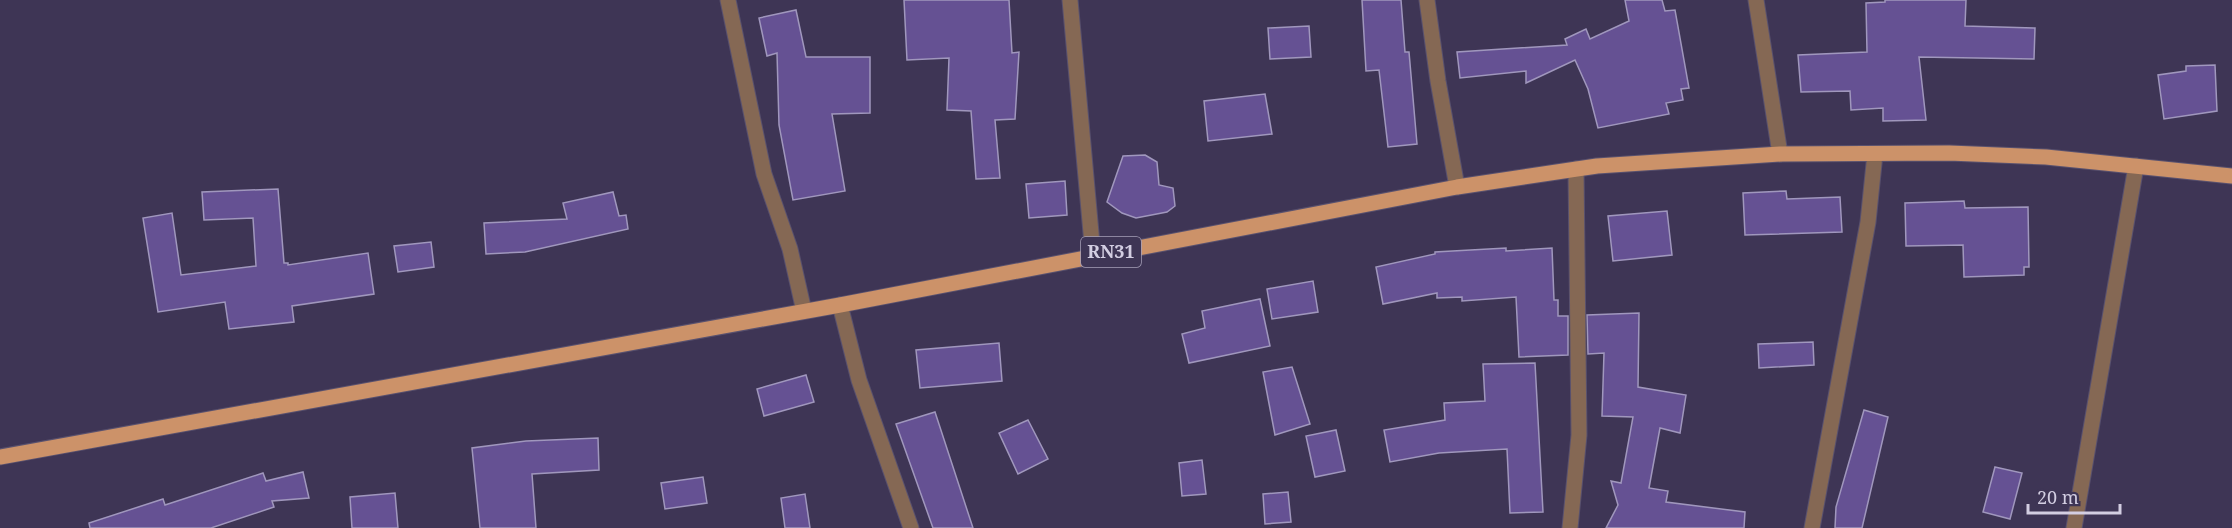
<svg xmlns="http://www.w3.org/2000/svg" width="2232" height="528" viewBox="0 0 2232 528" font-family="'Noto Serif',serif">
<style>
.building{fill:#655193;stroke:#a097bd;stroke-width:1.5}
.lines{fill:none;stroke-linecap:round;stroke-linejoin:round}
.minor-casing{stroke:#59516e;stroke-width:17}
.major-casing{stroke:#59516e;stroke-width:17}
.minor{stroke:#856854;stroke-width:15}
.major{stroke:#cc9269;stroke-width:15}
.labels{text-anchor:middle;stroke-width:6;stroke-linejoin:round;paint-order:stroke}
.shield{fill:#3e3555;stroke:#a6a0b8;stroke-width:1.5}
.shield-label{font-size:18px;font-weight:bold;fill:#d3cee2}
</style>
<rect width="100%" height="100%" fill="#3e3555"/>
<!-- building -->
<g class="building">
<polygon points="904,0 1009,0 1012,53 1019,52 1015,119 995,120 1000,178 976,179 971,111 947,110 949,58 907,60"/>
<polygon points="1362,0 1401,0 1405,52 1409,52 1417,144 1388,147 1379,70 1366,71"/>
<polygon points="1625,0 1662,0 1665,11 1675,10 1689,88 1681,89 1683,100 1666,103 1669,114 1598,128 1588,89 1575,60 1526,83 1526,71 1460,78 1457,52 1567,45 1565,39 1586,29 1590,39 1629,21"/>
<polygon points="1885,0 1966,0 1965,26 2035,28 2034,59 1919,57 1926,120 1883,121 1883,108 1851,110 1850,91 1801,92 1798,55 1867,52 1866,3 1885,2"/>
<polygon points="796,10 806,57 870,57 870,113 832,114 845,191 793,200 779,125 777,53 767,56 759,18"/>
<polygon points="1309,26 1311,57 1270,59 1268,28"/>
<polygon points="2215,65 2217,111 2164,119 2158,75 2186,71 2186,66"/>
<polygon points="1265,94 1272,134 1208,141 1204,101"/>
<polygon points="1145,155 1157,162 1159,185 1173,188 1175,206 1167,212 1136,218 1122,213 1107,202 1123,156"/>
<polygon points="1065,181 1067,215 1029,218 1026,184"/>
<polygon points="278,189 284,263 288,263 288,265 368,253 374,294 292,306 294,322 229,329 225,302 158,312 143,218 172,213 181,275 256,266 253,218 204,220 202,192"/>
<polygon points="1786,191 1787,199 1840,197 1842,232 1745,235 1743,193"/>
<polygon points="613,192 619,216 626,215 628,229 525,252 486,254 484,223 567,219 563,203"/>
<polygon points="1964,201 1965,208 2028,207 2029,267 2024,267 2024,275 1964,277 1963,245 1906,246 1905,203"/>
<polygon points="1667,211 1672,255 1613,261 1608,216"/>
<polygon points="431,242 434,267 398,272 394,246"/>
<polygon points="1506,248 1506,251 1552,248 1554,300 1558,300 1558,316 1568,316 1568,355 1519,357 1516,297 1462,301 1462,297 1437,298 1437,293 1383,304 1376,267 1435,254 1435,252"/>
<polygon points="1313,281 1318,312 1272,319 1267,289"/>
<polygon points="1260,299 1270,346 1189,363 1182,334 1205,328 1202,311"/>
<polygon points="1639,313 1638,387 1686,395 1680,433 1660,428 1649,488 1668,491 1666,502 1745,512 1744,528 1606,528 1618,505 1611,481 1621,483 1633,417 1602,416 1604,353 1588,354 1587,315"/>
<polygon points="1813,342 1814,365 1759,368 1758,344"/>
<polygon points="999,343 1002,381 920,388 916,350"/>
<polygon points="1535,363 1543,512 1510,513 1507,449 1439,453 1390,462 1384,430 1445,420 1444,403 1485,401 1483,364"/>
<polygon points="1292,367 1310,424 1275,435 1263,372"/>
<polygon points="806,375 814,402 764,416 757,389"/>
<polygon points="1864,410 1888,417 1862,528 1835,528 1836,507"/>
<polygon points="935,412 973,528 933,528 896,424"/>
<polygon points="1028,420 1048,459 1018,474 999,433"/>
<polygon points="1336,430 1345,471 1315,477 1306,436"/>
<polygon points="598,438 599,470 532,474 536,528 480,528 472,448 526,441"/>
<polygon points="1202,460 1206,494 1182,496 1179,463"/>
<polygon points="1995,467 2022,473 2010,519 1983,512"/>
<polygon points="303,472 309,498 272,501 274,507 211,528 90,528 89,523 163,499 165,505 263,473 266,481"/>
<polygon points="703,477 707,503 665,509 661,483"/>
<polygon points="1288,492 1291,522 1265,524 1263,494"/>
<polygon points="395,493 398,528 352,528 350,497"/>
<polygon points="805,494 810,528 785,528 781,498"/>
</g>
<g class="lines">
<!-- minor casing -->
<g class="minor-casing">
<g id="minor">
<polyline points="728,0 764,174 790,249 804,311"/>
<polyline points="1070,0 1093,255"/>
<polyline points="1427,0 1438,81 1457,187"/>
<polyline points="1756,0 1780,154"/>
<polyline points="840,305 859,380 911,528"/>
<polyline points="1570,528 1579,435 1576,169"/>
<polyline points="1812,528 1868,222 1875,154"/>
<polyline points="2074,528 2136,166"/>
</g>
</g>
<!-- major casing -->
<g class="major-casing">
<polyline id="major" points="0,457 840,305 1457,187 1597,166 1780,154 1949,153 2046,157 2232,176"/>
</g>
<!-- minor -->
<use href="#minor" class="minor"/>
<!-- major -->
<use href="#major" class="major"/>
</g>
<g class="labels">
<!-- shield labels -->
<rect class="shield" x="1081" y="237" width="60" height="30" rx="4.5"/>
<g class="shield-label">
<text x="1111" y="258">RN31</text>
</g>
</g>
<!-- scale -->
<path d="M2028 504v9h92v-9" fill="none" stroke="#d3cee2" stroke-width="3"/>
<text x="2037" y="504" font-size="18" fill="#d3cee2" stroke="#3e3555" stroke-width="4.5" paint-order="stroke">20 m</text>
</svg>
